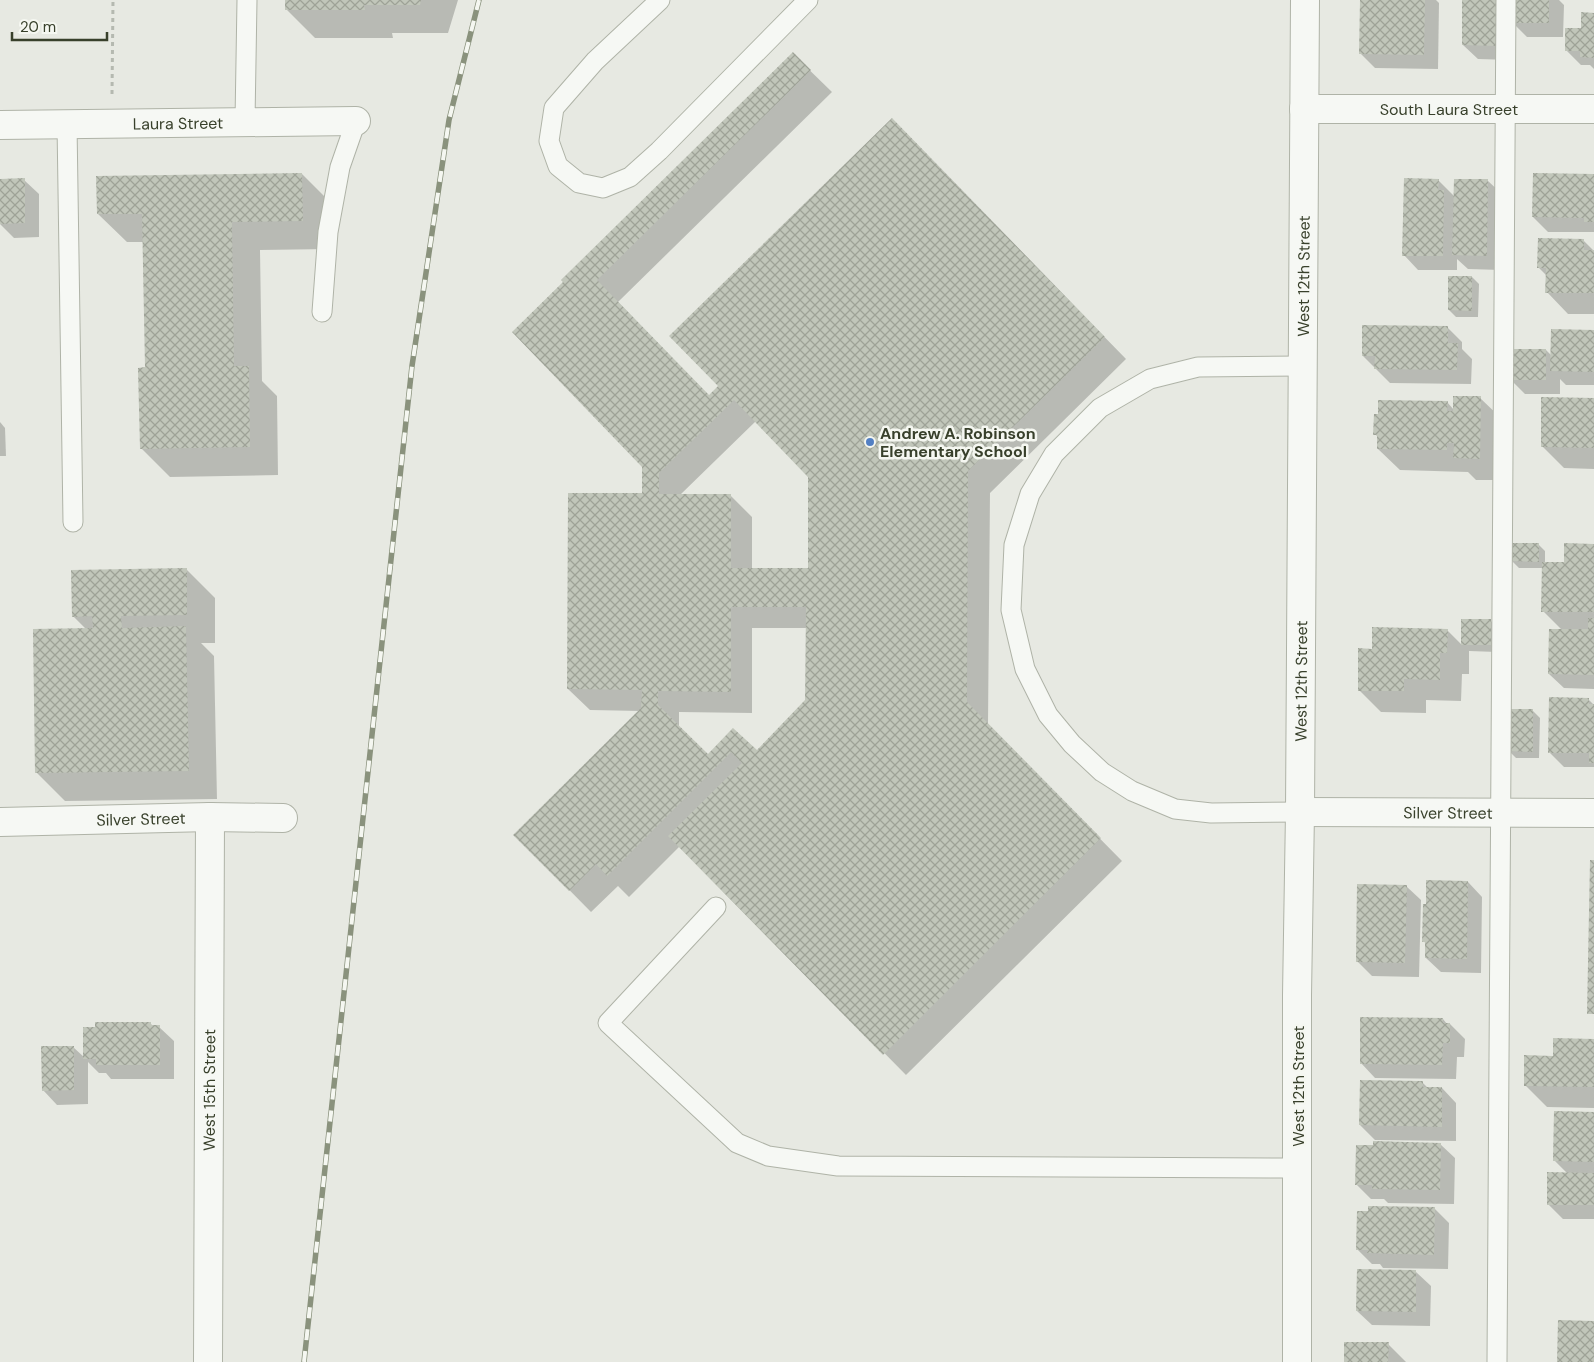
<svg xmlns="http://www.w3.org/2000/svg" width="1594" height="1362" viewBox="0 0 1594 1362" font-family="'DM Sans',sans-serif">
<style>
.shadow{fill:#0003;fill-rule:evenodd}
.building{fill:url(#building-cross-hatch);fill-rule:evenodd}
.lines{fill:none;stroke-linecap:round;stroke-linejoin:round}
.service-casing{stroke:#afb3a7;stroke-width:21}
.minor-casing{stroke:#afb3a7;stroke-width:30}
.path{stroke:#b5b9b0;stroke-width:3;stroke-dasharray:4 4;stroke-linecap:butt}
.service{stroke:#f6f8f4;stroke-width:19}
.minor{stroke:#f6f8f4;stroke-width:28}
.rail-casing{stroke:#8a927d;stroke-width:5.5}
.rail{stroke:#f5f7f1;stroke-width:4;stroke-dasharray:11;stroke-linecap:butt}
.poi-dot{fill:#527fc3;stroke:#f5f7f1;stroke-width:2}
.labels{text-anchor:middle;stroke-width:5;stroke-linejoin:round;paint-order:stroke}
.street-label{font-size:16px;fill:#38402b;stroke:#f5f7f1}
.poi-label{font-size:16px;font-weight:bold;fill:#38402b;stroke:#f5f7f1;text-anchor:start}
</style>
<defs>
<pattern id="building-cross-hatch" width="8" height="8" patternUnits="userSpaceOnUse" patternTransform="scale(1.25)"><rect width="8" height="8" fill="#c1c6ba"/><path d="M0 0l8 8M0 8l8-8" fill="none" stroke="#9ea297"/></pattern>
</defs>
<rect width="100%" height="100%" fill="#e7e9e2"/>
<!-- shadow -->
<g class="shadow">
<polygon points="286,0 458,0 448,33 392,33 393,38 315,38 286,9"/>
<polygon points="1361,0 1436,0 1439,3 1438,69 1375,68 1360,53"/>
<polygon points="1464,0 1559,0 1564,5 1563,37 1527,37 1511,21 1511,60 1478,59 1463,45"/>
<polygon points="1594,14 1594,69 1590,65 1581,65 1566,50"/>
<path d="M793 54 832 92 618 302 709 397 720 386 913 141 1126 359 990 493 988 725 1122 861 906 1075 680 846 629 897 618 886 591 912 515 835 641 711 590 710 568 689 644 495V467L514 333ZM756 421 809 477V570L752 569V517L730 495H680ZM752 628H807L806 700 757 752 733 729 708 756 679 728V712L752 713Z"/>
<polygon points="302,174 330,202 331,249 260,250 262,381 277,396 278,475 170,477 141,448 146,369 144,242 127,242 98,214"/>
<polygon points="1594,176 1594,232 1548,232 1533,217"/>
<polygon points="0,180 24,180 39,194 39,237 14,238 0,224"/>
<polygon points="1438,180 1454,196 1488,181 1503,195 1501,270 1468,269 1457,259 1457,270 1418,270 1404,255"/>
<polygon points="1583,240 1594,251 1594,314 1568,314 1547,292 1547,276 1539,268"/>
<polygon points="1472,277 1479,284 1478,317 1456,317 1449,310"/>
<polygon points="1448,328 1462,342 1462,349 1472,359 1471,384 1390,383 1363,356"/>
<polygon points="1594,331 1594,385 1566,385 1560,379 1560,394 1525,394 1510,379 1546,350 1552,356"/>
<polygon points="1480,398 1502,419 1501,480 1476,480 1468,472 1400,470 1378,449 1379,438 1375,434 1447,402 1454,410"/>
<polygon points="1594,399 1594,469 1564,468 1542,446"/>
<polygon points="0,422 5,428 6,456 0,456"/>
<polygon points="1538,544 1545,551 1545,563 1565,564 1594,545 1594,689 1564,688 1549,674 1562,630 1543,611 1543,568 1519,568 1512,561"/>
<polygon points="186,569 215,598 215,643 201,643 214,656 217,799 65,801 37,773 86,629 73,616"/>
<polygon points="1491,621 1498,628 1497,652 1469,651 1469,674 1462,674 1461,701 1426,700 1426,713 1381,712 1359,690 1373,650 1447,630 1462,645"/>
<polygon points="1588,699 1594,705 1594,767 1564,767 1549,752"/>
<polygon points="1533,711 1540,718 1539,758 1516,758 1509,751"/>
<polygon points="1468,882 1482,897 1481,973 1441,972 1426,958 1427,944 1423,941"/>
<polygon points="1406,886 1421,900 1419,977 1372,976 1357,961"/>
<polygon points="1443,1019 1447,1024 1450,1024 1465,1039 1464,1057 1457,1057 1456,1079 1375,1078 1361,1063"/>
<polygon points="150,1023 154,1027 159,1027 174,1041 174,1079 111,1079 106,1073 99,1073 88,1062 88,1104 57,1105 43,1090 73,1047 85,1058"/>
<polygon points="1594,1040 1594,1108 1547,1107 1525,1085 1554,1057"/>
<polygon points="1422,1082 1428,1088 1442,1088 1456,1103 1456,1141 1375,1140 1360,1125"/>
<polygon points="1594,1113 1594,1219 1563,1219 1548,1204 1568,1174 1555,1161"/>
<polygon points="1440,1144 1455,1158 1454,1204 1388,1203 1384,1199 1371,1199 1356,1184"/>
<polygon points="1434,1208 1449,1223 1448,1269 1383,1268 1380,1264 1372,1264 1357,1249"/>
<polygon points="1416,1272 1431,1286 1430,1326 1372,1325 1357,1311"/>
<polygon points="1388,1344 1406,1362 1345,1362"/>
</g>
<!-- building -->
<g class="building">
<polygon points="285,0 421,0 420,5 364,5 365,10 285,10"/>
<polygon points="1360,0 1425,0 1424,55 1359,54"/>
<polygon points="1462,0 1497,0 1497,46 1462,45"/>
<polygon points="1512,0 1549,0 1549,23 1511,23"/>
<polygon points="1581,12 1594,13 1594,58 1580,57 1580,51 1565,51 1565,28 1581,28"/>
<path d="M793 52 811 70 597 280 709 395 718 386 669 336 892 118 1105 337 968 471 967 702 1101 838 883 1055 668 836 742 763 731 752 607 876 596 864 569 891 513 835 641 708 642 690 567 689 568 493H642V467L512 332 563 282 561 280ZM734 400 808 477V568H731V494H659V473ZM731 607H806L805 700 757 750 733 728 708 754 658 705V691L731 692Z"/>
<polygon points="302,173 303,221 232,222 234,366 249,366 250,447 140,449 138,368 145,367 142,214 97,214 96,176"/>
<polygon points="1533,173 1594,174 1594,222 1584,222 1584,218 1532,217"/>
<polygon points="25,178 25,223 0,224 0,179"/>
<polygon points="1404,178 1439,179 1438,190 1444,190 1443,256 1402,256"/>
<polygon points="1454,179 1488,179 1487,256 1452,255"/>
<polygon points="1538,238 1584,239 1584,250 1594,250 1594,293 1545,293 1546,268 1537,268"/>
<polygon points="1448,276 1472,276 1472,311 1448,310"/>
<polygon points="1362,325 1448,326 1448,343 1458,343 1457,370 1374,369 1375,356 1362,356"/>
<polygon points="1551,329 1594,330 1594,372 1550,371"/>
<rect x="1509" y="349" width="37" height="31"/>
<polygon points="1453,396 1481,396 1480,459 1453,458 1454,443 1447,443 1447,450 1377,449 1377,435 1373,435 1374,414 1378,414 1378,400 1448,401 1447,411 1453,411"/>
<polygon points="1541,397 1594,398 1594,448 1541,447"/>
<polygon points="1511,543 1539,543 1539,562 1511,561"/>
<polygon points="1564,543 1594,544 1594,612 1541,612 1542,562 1564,562"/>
<polygon points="187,568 187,615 121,616 122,628 186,626 189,771 35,773 33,629 93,628 92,616 72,617 71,570"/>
<polygon points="1588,618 1594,618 1594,675 1548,674 1549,629 1588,629"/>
<rect x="1461" y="619" width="30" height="26"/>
<polygon points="1372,627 1448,629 1447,653 1440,653 1440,680 1404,679 1404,691 1358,691 1358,648 1372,649"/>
<polygon points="1549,697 1589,698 1589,704 1594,704 1594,763 1589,763 1589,753 1548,753"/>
<polygon points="1508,709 1533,709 1533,752 1508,751"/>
<polygon points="1590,860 1594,860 1594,1014 1587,1014"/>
<polygon points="1426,880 1468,881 1467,959 1425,958 1425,942 1422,942 1423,904 1426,904"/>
<polygon points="1357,884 1407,885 1405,963 1356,962"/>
<polygon points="1360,1017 1443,1018 1443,1023 1450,1023 1450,1043 1443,1043 1442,1065 1360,1064"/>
<polygon points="95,1022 151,1022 151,1025 160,1025 160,1065 96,1065 96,1059 83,1059 83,1027 95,1027"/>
<polygon points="1553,1038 1594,1039 1594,1087 1524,1086 1524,1055 1553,1056"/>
<polygon points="41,1046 74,1046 74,1090 42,1091"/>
<polygon points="1360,1080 1423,1081 1423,1087 1442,1087 1442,1127 1359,1125"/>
<polygon points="1554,1111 1594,1112 1594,1162 1553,1161"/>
<polygon points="1373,1141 1441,1143 1440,1190 1372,1189 1372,1185 1355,1185 1356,1145 1373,1145"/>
<polygon points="1547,1172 1594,1173 1594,1205 1547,1205"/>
<polygon points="1368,1206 1435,1207 1434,1255 1367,1253 1368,1250 1356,1250 1357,1211 1368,1211"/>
<polygon points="1357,1269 1416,1270 1416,1312 1356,1311"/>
<polygon points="1558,1320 1594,1321 1594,1362 1557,1362"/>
<polygon points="1344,1342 1389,1342 1388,1362 1344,1362"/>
</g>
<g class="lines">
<!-- service casing -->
<g class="service-casing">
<g id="service">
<polyline points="660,0 595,61 554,108 549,141 558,166 579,183 603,188 630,177 659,151 808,0"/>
<polyline points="245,121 247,0"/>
<polyline points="67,124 73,522"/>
<polyline points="322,312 328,232 340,167 356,121"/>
<polyline points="1300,812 1211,813 1175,809 1132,791 1102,772 1072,744 1048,715 1025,669 1011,610 1014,545 1030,494 1054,454 1100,408 1150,379 1198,367 1302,366"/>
<polyline points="716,907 608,1023 737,1143 768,1156 838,1166 1298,1168"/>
<polyline points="1497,1362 1506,0"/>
</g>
</g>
<!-- minor casing -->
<g class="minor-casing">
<g id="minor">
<path id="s1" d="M1304 109H1594"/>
<path id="s2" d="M0 125 356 121"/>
<path id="s3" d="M1300 812 1594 813"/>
<path id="s4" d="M0 822 210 817 283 818"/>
<path id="s5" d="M208 1362 210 817"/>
<path id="s6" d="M1297 1362V995L1300 812 1305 0"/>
</g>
</g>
<!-- path -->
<polyline class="path" points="112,94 113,0"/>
<!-- service -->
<use href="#service" class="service"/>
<!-- minor -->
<use href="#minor" class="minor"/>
<!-- rail casing -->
<g class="rail-casing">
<polyline id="rail" points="304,1362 412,366 449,120 479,0"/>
</g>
<!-- rail -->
<use href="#rail" class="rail"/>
</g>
<!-- markers -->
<circle class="poi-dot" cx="870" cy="442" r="5"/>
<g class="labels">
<!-- street labels -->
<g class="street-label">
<text dy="6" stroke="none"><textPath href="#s1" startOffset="145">South Laura Street</textPath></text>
<text dy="6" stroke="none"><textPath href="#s2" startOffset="178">Laura Street</textPath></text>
<text dy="6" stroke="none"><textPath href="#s6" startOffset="1086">West 12th Street</textPath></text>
<text dy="6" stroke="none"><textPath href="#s6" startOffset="681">West 12th Street</textPath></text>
<text dy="6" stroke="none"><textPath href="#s3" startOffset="148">Silver Street</textPath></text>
<text dy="6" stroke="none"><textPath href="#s4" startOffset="141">Silver Street</textPath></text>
<text transform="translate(1298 1086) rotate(-90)" y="6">West 12th Street</text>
<text dy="6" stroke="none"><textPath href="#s5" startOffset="272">West 15th Street</textPath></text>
</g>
<!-- poi labels -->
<g class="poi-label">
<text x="880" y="439">Andrew A. Robinson<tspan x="880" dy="18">Elementary School</tspan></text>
</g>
</g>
<!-- scale -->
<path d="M12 32v8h95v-8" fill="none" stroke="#38402b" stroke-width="2.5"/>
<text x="20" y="32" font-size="15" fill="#38402b" stroke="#f5f7f1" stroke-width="4" paint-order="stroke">20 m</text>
</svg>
